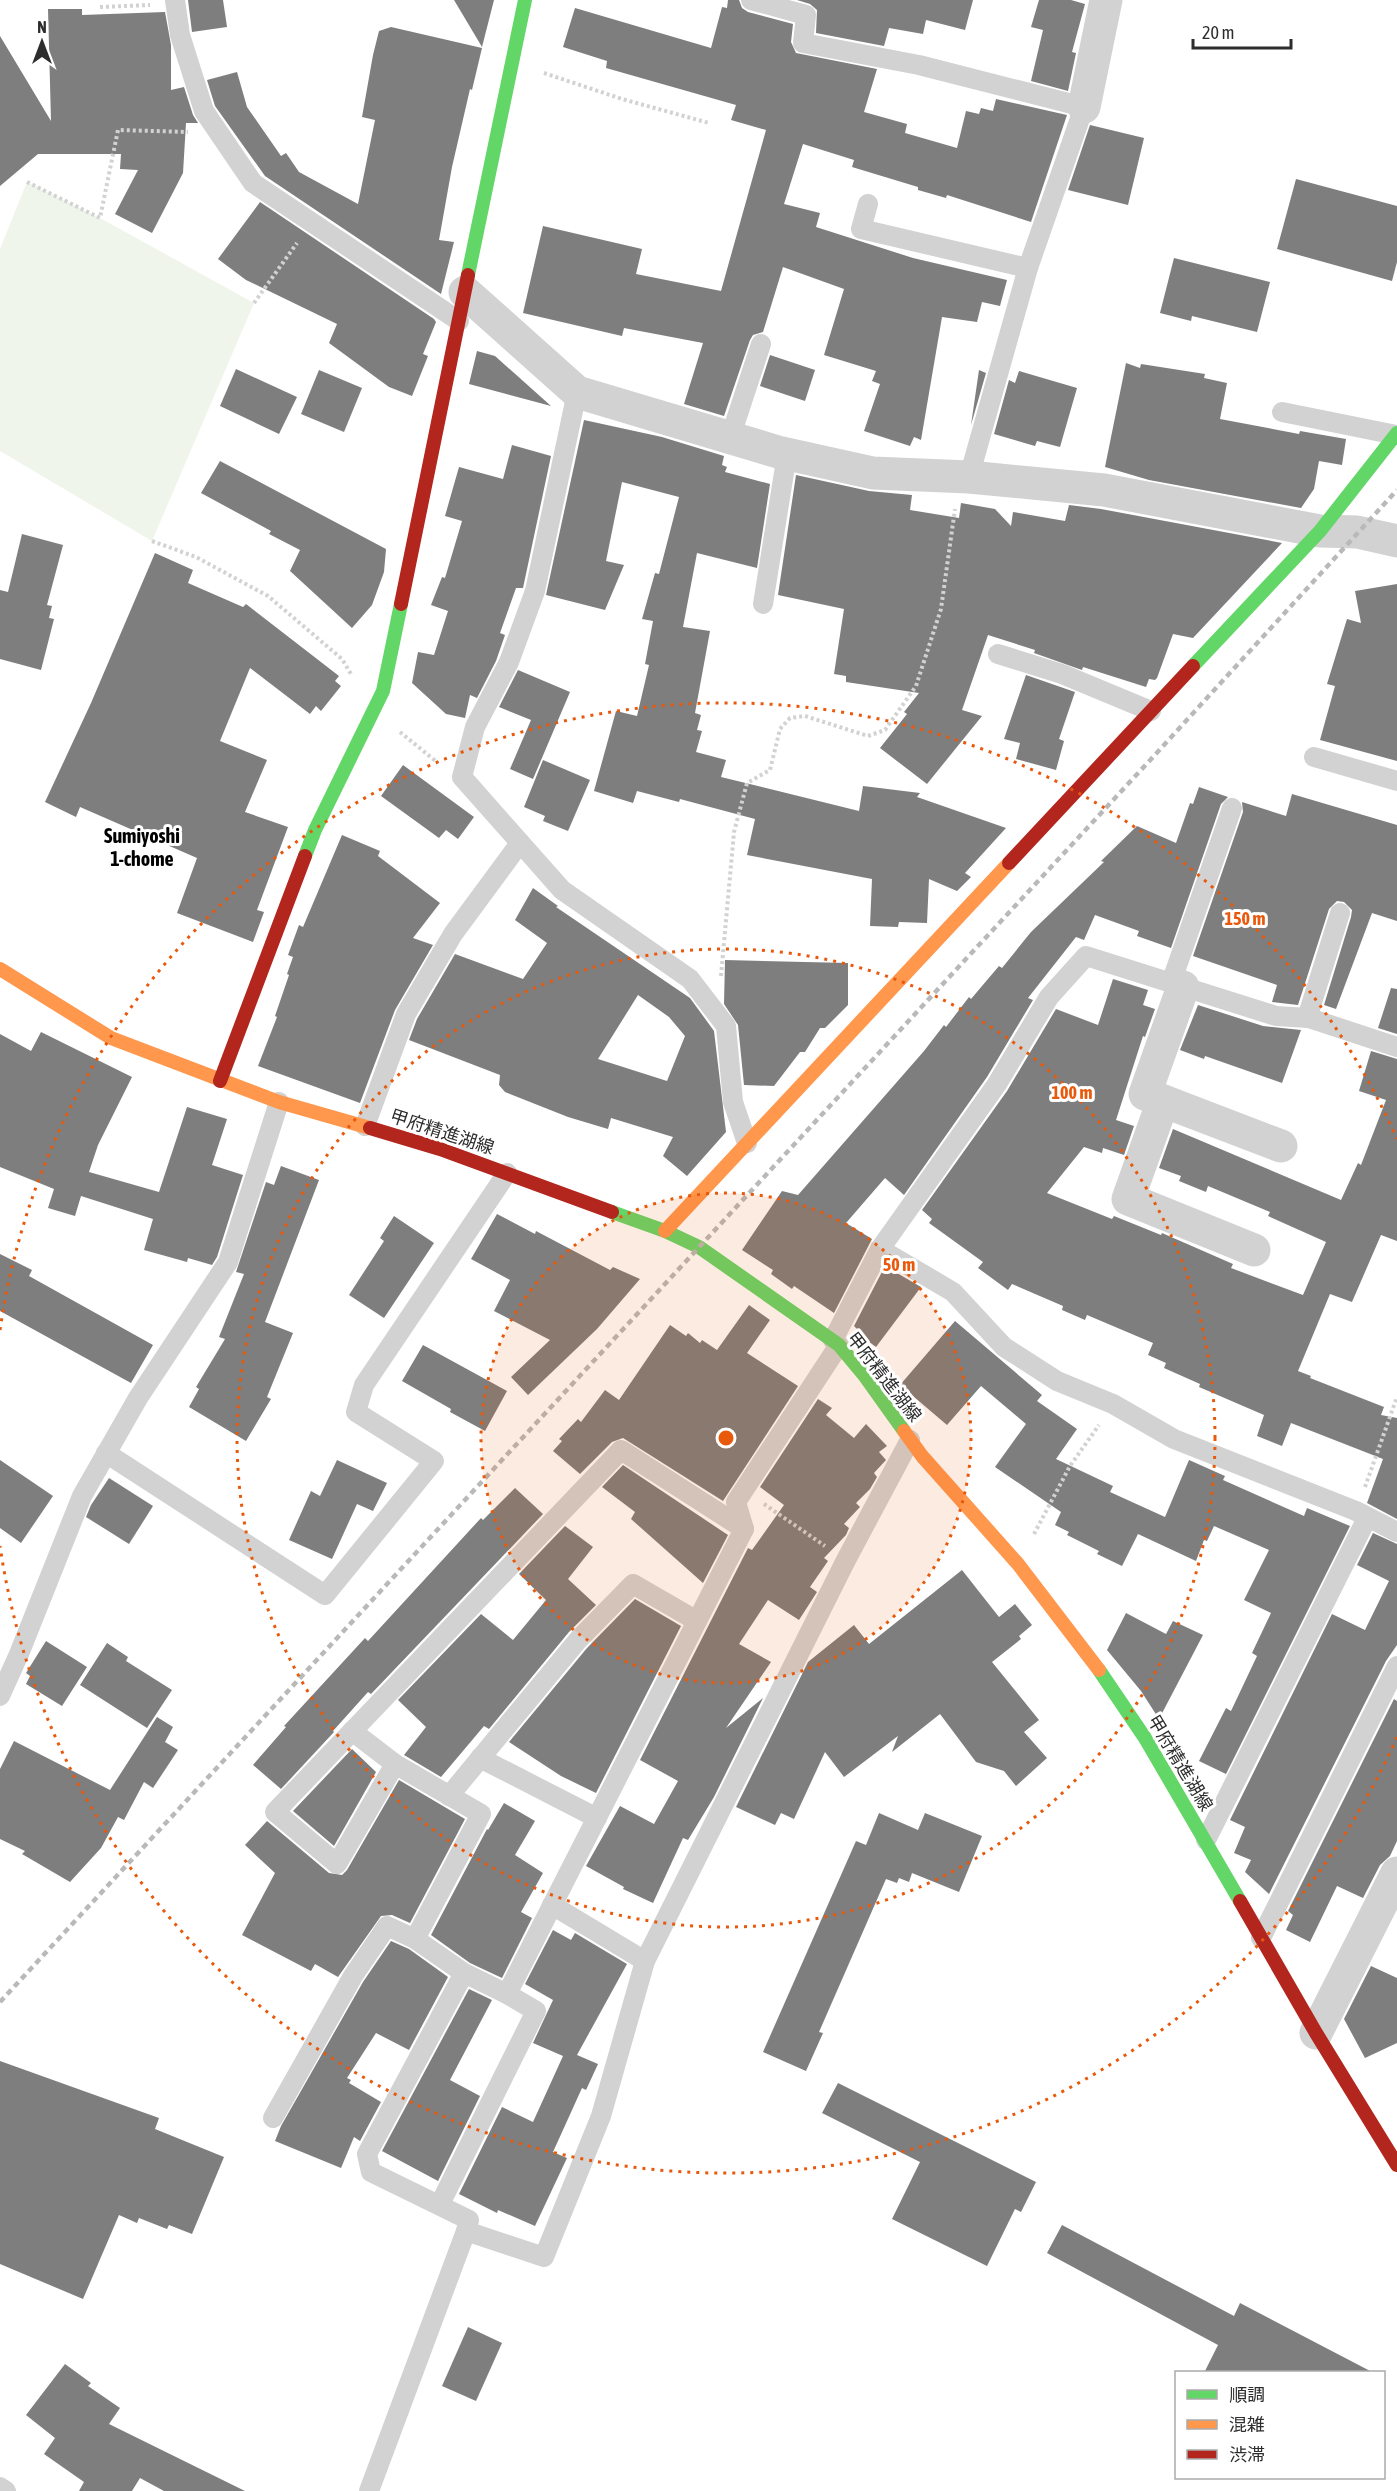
<svg xmlns="http://www.w3.org/2000/svg" width="1397" height="2491" viewBox="0 0 1397 2491" font-family="'Asap Condensed','Noto Sans JP',sans-serif">
<style>
.green{fill:#f0f5eb}
.building{fill:#7e7e7e;fill-rule:evenodd}
.lines{fill:none;stroke-linecap:round;stroke-linejoin:round}
.path{stroke:#d2d2d2;stroke-width:4;stroke-dasharray:3 3;stroke-linecap:butt}
.lane{stroke:#d2d2d2;stroke-width:20}
.street{stroke:#d2d2d2;stroke-width:33}
.fast{stroke:#63d668;stroke-width:14}
.slow{stroke:#ff974d;stroke-width:14}
.jam{stroke:#b3261e;stroke-width:14}
.rail{stroke:#b9b9b9;stroke-width:4.5;stroke-dasharray:6 4.5;stroke-linecap:butt}
.ring{fill:none;stroke:#e8590c;stroke-width:3;stroke-dasharray:3 6}
.labels{text-anchor:middle;stroke-width:6;stroke-linejoin:round;paint-order:stroke}
.street-label{font-size:18px;fill:#2d2d2d;stroke:#fff}
.neighbourhood-label{font-size:20px;font-weight:bold;fill:#000;stroke:#fff}
.centre{fill:#e8590c;stroke:#fff;stroke-width:3}
.ring-label{font-size:18px;text-anchor:middle;font-weight:bold;fill:#e8590c;stroke:#fff;stroke-width:6;stroke-linejoin:round;paint-order:stroke}
</style>
<rect width="100%" height="100%" fill="#fff"/>
<!-- green -->
<polygon class="green" points="27,182 100,218 254,303 152,541 0,451 0,249"/>
<!-- building -->
<g class="building">
<polygon points="188,0 223,0 227,27 192,32"/>
<polygon points="454,0 494,0 482,47"/>
<polygon points="728,0 739,0 742,8 748,12 793,24 791,42 796,53 877,69 864,112 907,124 905,133 957,148 966,111 979,114 981,108 993,111 996,99 1067,115 1031,222 947,195 946,198 918,190 918,187 852,167 854,160 803,144 784,204 820,213 816,227 913,258 1007,280 1000,306 982,302 977,322 942,317 921,440 914,437 910,446 864,431 880,384 872,381 876,371 824,355 844,289 783,267 763,332 753,335 750,340 724,416 684,404 703,343 624,328 622,336 523,313 543,226 642,249 636,274 721,291 766,130 731,120 736,105 606,68 607,61 563,47 575,8 711,48 722,7 727,8"/>
<polygon points="797,0 973,0 965,30 926,20 923,34 889,28 884,46 816,33 817,10 810,4"/>
<polygon points="1039,0 1071,0 1085,4 1072,52 1076,53 1068,91 1031,81 1043,30 1031,27"/>
<polygon points="48,9 82,9 82,15 165,12 171,45 171,90 184,87 193,115 198,123 186,123 183,173 152,233 115,214 138,170 120,169 121,154 38,154 0,186 0,36 51,121"/>
<polygon points="391,27 482,48 472,90 470,89 452,167 439,240 454,242 441,294 265,176 215,106 207,80 237,72 247,107 281,156 286,153 299,172 358,204 375,120 362,117 373,55 379,31"/>
<polygon points="1090,125 1144,138 1128,205 1068,190"/>
<polygon points="1296,179 1397,206 1397,262 1392,281 1277,249"/>
<polygon points="260,202 434,319 436,322 423,354 428,356 412,396 389,387 329,343 337,324 246,280 218,259"/>
<polygon points="1174,258 1270,282 1257,332 1192,316 1191,321 1160,313"/>
<polygon points="477,351 495,356 551,406 469,384"/>
<polygon points="770,355 815,370 805,401 760,386"/>
<polygon points="1126,363 1140,368 1141,364 1205,374 1204,378 1227,383 1220,419 1299,434 1300,431 1346,439 1342,465 1319,461 1314,489 1301,508 1149,480 1105,467"/>
<polygon points="236,369 297,397 279,434 220,406"/>
<polygon points="319,370 362,388 344,432 301,414"/>
<polygon points="979,370 986,373 971,425"/>
<polygon points="1019,371 1077,388 1060,447 1037,441 1035,446 994,434 1009,380 1015,383"/>
<polygon points="584,420 662,437 724,456 722,465 727,467 725,472 770,484 757,568 697,553 683,627 710,631 695,713 701,715 697,730 702,731 696,752 726,760 721,777 859,811 863,786 920,793 917,797 1006,828 965,873 971,877 957,891 929,879 927,923 899,922 898,927 870,926 872,879 747,855 755,819 680,799 679,802 637,791 633,803 594,791 616,711 637,716 649,665 645,664 653,621 642,619 655,573 659,574 679,497 622,482 606,561 624,565 605,610 546,595"/>
<polygon points="512,445 551,456 523,588 516,588 500,633 505,635 496,661 477,698 470,695 465,718 446,714 412,683 418,652 434,655 448,611 431,605 442,577 445,578 462,521 445,516 459,467 503,479"/>
<polygon points="220,461 386,549 384,572 372,605 352,628 290,571 300,550 269,534 271,531 201,493"/>
<polygon points="796,475 869,491 912,495 910,510 959,518 961,503 995,509 1011,526 1013,512 1065,521 1069,505 1101,509 1282,543 1193,638 1173,634 1157,678 1155,680 1149,679 1146,687 1083,667 1082,670 1034,653 1035,650 988,635 962,710 982,716 927,784 880,748 907,714 904,712 919,693 846,682 846,676 834,674 844,609 778,595"/>
<polygon points="22,534 63,545 47,605 52,606 49,618 54,619 41,670 0,659 0,590 8,592"/>
<polygon points="155,553 193,570 188,583 243,607 246,604 339,676 335,681 341,686 321,711 316,706 310,714 250,668 220,741 267,760 245,812 288,827 257,910 264,912 253,942 177,913 197,858 80,807 76,817 45,802 91,703"/>
<polygon points="1397,584 1397,761 1320,740 1335,686 1327,684 1347,619 1361,623 1355,591"/>
<polygon points="518,670 570,692 533,779 510,769 531,720 499,707"/>
<polygon points="1026,675 1075,692 1059,739 1064,741 1056,770 1016,759 1020,743 1004,739"/>
<polygon points="543,760 590,780 568,831 543,821 545,816 524,807"/>
<polygon points="403,765 474,817 458,839 446,830 439,838 381,796"/>
<polygon points="1199,787 1228,797 1221,804 1171,948 1137,936 1139,931 1095,915 1084,940 1076,937 1028,998 1033,1000 987,1077 904,1195 885,1178 846,1223 872,1239 834,1313 794,1286 792,1289 771,1274 773,1270 742,1250 782,1191 798,1195 924,1051 944,1025 946,1027 969,997 971,999 999,966 1002,968 1031,932 1104,862 1101,861 1137,826 1176,843 1190,803 1193,804"/>
<polygon points="1292,794 1397,825 1397,921 1372,913 1336,1009 1324,1005 1351,917 1352,910 1344,902 1337,901 1329,909 1298,1005 1272,1002 1277,985 1193,956 1243,812 1242,802 1286,816"/>
<polygon points="342,835 380,851 378,856 440,903 413,938 433,945 395,1010 360,1103 258,1066 277,1017 275,1016 289,975 287,974 293,957 288,955 299,925 303,927"/>
<path d="M533 888 558 906 556 907 690 998 714 1031 726 1132 687 1176 663 1156 673 1137 611 1118 608 1129 568 1117 505 1092 499 1085 500 1075 409 1040 417 1019 455 954 523 979 547 943 515 920ZM638 995 669 1017 685 1036 667 1081 598 1059Z"/>
<polygon points="725,960 848,963 848,1005 825,1028 820,1028 805,1052 800,1052 774,1086 744,1085 738,1025 724,1004"/>
<polygon points="1113,979 1148,990 1143,1005 1155,1009 1145,1037 1143,1036 1116,1120 1134,1126 1124,1155 1103,1148 1102,1153 1084,1147 1047,1193 1112,1219 1114,1216 1161,1235 1162,1233 1233,1264 1231,1268 1303,1295 1326,1242 1268,1216 1270,1212 1208,1186 1206,1192 1179,1181 1181,1176 1159,1168 1173,1129 1341,1200 1358,1163 1361,1165 1386,1100 1359,1091 1371,1051 1397,1059 1397,1241 1381,1235 1352,1302 1330,1294 1298,1371 1311,1376 1310,1378 1384,1407 1381,1415 1397,1418 1397,1519 1367,1503 1383,1459 1291,1423 1282,1446 1257,1436 1264,1415 1199,1387 1200,1384 1164,1368 1166,1363 1148,1355 1153,1343 1087,1315 1085,1320 1062,1310 1063,1306 1012,1284 1008,1290 978,1268 983,1262 929,1223 932,1219 922,1210 1007,1091 1056,1009 1098,1025"/>
<polygon points="1391,988 1397,989 1397,1034 1378,1028"/>
<polygon points="1198,1005 1263,1026 1301,1030 1282,1083 1205,1056 1204,1059 1180,1050"/>
<polygon points="41,1032 132,1077 98,1145 89,1172 159,1192 187,1107 227,1119 212,1165 243,1175 217,1257 212,1265 188,1258 187,1262 144,1250 153,1219 81,1196 75,1216 48,1208 54,1189 0,1167 0,1034 31,1051"/>
<polygon points="281,1166 319,1180 265,1322 293,1333 267,1397 271,1399 246,1441 189,1407 199,1389 196,1387 225,1339 219,1337 244,1274 236,1272 266,1182 274,1185"/>
<polygon points="497,1214 535,1234 536,1231 610,1270 613,1267 640,1279 597,1329 528,1395 511,1377 550,1340 494,1311 510,1280 471,1259"/>
<polygon points="394,1216 434,1243 384,1318 349,1295 384,1241 380,1238"/>
<polygon points="0,1254 32,1270 29,1276 153,1345 131,1383 0,1311"/>
<polygon points="885,1266 921,1287 876,1347 856,1332 858,1330 854,1326"/>
<polygon points="749,1305 770,1320 747,1353 798,1386 723,1501 623,1438 612,1442 580,1474 553,1451 562,1441 559,1439 578,1419 581,1422 605,1390 619,1400 670,1325 686,1336 688,1333 700,1343 702,1340 717,1350"/>
<polygon points="955,1321 1042,1395 1037,1401 1077,1429 1056,1459 1113,1486 1110,1492 1165,1517 1189,1460 1225,1476 1223,1480 1304,1516 1307,1508 1350,1526 1226,1774 1199,1761 1226,1708 1231,1711 1257,1656 1252,1653 1271,1613 1244,1600 1269,1550 1214,1526 1207,1541 1204,1540 1196,1561 1138,1534 1122,1566 1097,1554 1099,1551 1067,1535 1069,1532 1055,1525 1061,1512 995,1467 1026,1424 981,1386 947,1425 900,1385"/>
<polygon points="423,1345 507,1391 485,1431 450,1412 451,1409 402,1381"/>
<polygon points="818,1399 832,1408 826,1415 854,1438 866,1424 887,1446 879,1452 886,1460 874,1473 877,1477 870,1489 856,1503 860,1507 844,1524 849,1528 846,1535 824,1558 828,1561 810,1587 817,1592 799,1620 768,1600 739,1644 771,1662 726,1728 763,1698 714,1797 688,1840 683,1838 653,1903 623,1889 624,1887 586,1866 620,1806 654,1824 678,1781 640,1760 748,1548 752,1550 784,1505 760,1487"/>
<polygon points="0,1460 53,1496 21,1543 0,1528"/>
<polygon points="337,1460 387,1483 373,1511 357,1504 332,1559 289,1540 311,1491 320,1496"/>
<polygon points="623,1465 728,1535 703,1583 631,1519 635,1512 602,1487"/>
<polygon points="109,1478 153,1506 129,1544 86,1517 91,1505"/>
<polygon points="515,1488 543,1514 371,1694 368,1692 333,1731 334,1732 281,1789 253,1765 286,1727 284,1726 365,1638 368,1641 481,1518 483,1520"/>
<polygon points="565,1526 593,1547 568,1579 596,1605 569,1632 489,1729 484,1726 441,1777 404,1755 426,1727 398,1700 481,1614 513,1640 546,1600 519,1574"/>
<polygon points="1373,1533 1397,1544 1397,1645 1386,1661 1269,1894 1245,1872 1251,1860 1234,1853 1245,1827 1230,1820 1332,1614 1365,1630 1389,1581 1357,1565"/>
<polygon points="962,1570 999,1617 1015,1604 1032,1625 1019,1636 1021,1639 992,1662 1039,1720 1024,1732 1047,1758 1016,1786 1004,1771 976,1762 940,1714 892,1752 898,1736 844,1777 825,1752 794,1819 781,1813 775,1825 736,1807 808,1662 854,1625 869,1644"/>
<polygon points="635,1599 681,1626 596,1793 561,1776 509,1742 587,1648"/>
<polygon points="1126,1613 1166,1634 1173,1621 1203,1635 1159,1719 1141,1691 1107,1650"/>
<polygon points="46,1641 87,1667 62,1706 26,1684 30,1676 26,1673"/>
<polygon points="107,1643 128,1657 126,1661 172,1690 147,1728 80,1685"/>
<polygon points="1394,1699 1397,1701 1397,1841 1390,1856 1380,1865 1363,1898 1337,1886 1310,1942 1286,1930 1293,1915 1288,1911"/>
<polygon points="157,1717 173,1727 165,1742 178,1750 153,1788 144,1782 124,1820 118,1817 101,1848 70,1882 22,1854 25,1851 0,1839 0,1769 14,1741 110,1790"/>
<polygon points="352,1749 376,1772 334,1846 293,1811"/>
<polygon points="399,1780 465,1819 410,1923 392,1915 381,1916 338,1977 315,1964 311,1971 242,1935 275,1873 245,1845 267,1821 329,1873 342,1875 347,1870"/>
<polygon points="504,1803 535,1821 515,1855 543,1873 521,1912 532,1918 502,1978 470,1963 431,1935 487,1829 488,1830"/>
<polygon points="879,1813 918,1830 925,1813 982,1836 959,1892 912,1873 909,1882 899,1878 897,1883 886,1879 819,2032 823,2033 806,2071 763,2052 856,1841 866,1845"/>
<polygon points="553,1930 571,1940 575,1933 627,1964 577,2055 598,2064 586,2090 582,2088 553,2152 567,2158 535,2226 498,2210 497,2213 459,2194 502,2107 533,2122 563,2056 533,2043 553,2000 525,1984"/>
<polygon points="391,1941 409,1949 448,1977 409,2050 376,2033 347,2078 351,2080 349,2083 381,2102 360,2141 354,2137 341,2168 275,2141 281,2126 363,1982"/>
<polygon points="1371,1966 1397,1978 1397,2043 1365,2058 1344,2019"/>
<polygon points="469,1989 492,2000 450,2080 480,2096 438,2181 382,2151"/>
<polygon points="0,2061 159,2118 155,2129 224,2157 192,2234 169,2225 167,2229 139,2218 137,2223 119,2215 83,2299 0,2264"/>
<polygon points="838,2083 1036,2182 1021,2212 1015,2209 987,2266 892,2219 920,2162 822,2113"/>
<polygon points="1062,2225 1234,2316 1240,2303 1374,2373 1204,2373 1218,2345 1047,2253"/>
<polygon points="468,2327 502,2343 476,2401 442,2386"/>
<polygon points="65,2364 91,2383 88,2386 120,2408 109,2424 245,2491 164,2491 140,2478 132,2491 79,2491 84,2482 44,2454 55,2438 26,2415"/>
</g>
<g class="lines">
<!-- path -->
<g class="path">
<polyline points="100,7 150,5"/>
<polyline points="544,73 622,99 709,123"/>
<polyline points="27,182 100,218 118,130 188,132"/>
<polyline points="254,303 297,243"/>
<polyline points="152,541 196,557 268,596 342,659 351,674"/>
<polyline points="400,732 438,763"/>
<polyline points="721,976 734,832 747,783 770,770 780,729 790,718 805,716 868,736 885,730 916,686 941,609 955,509"/>
<polyline points="1365,1487 1397,1397"/>
<polyline points="764,1504 825,1546"/>
<polyline points="1034,1534 1070,1466 1099,1425"/>
</g>
<!-- lane -->
<g class="lane">
<polyline points="175,0 180,35 204,111 253,183 459,321"/>
<polyline points="751,0 806,15 803,43 919,65 1084,107 1028,268 969,477"/>
<polyline points="868,204 861,229 1028,268"/>
<polyline points="577,392 535,591 509,662 475,727 462,777 562,890 690,979 726,1026 733,1102 747,1143"/>
<polyline points="1282,412 1396,435"/>
<polyline points="730,438 761,344"/>
<polyline points="763,604 787,454"/>
<polyline points="998,654 1062,674 1151,711"/>
<polyline points="1314,757 1397,781"/>
<polyline points="1171,983 1232,808"/>
<polyline points="1307,1018 1340,913"/>
<polyline points="365,1126 406,1014 453,934 520,843"/>
<polyline points="880,1249 953,1292 1004,1347 1057,1381 1113,1404 1174,1439 1356,1511 1397,1532"/>
<polyline points="833,1340 880,1249 997,1084 1049,997 1086,956 1276,1016 1309,1018 1397,1047"/>
<polyline points="106,1453 325,1595 434,1461 356,1412 364,1385 507,1173"/>
<polyline points="0,1696 19,1654 82,1496 138,1398 228,1262 279,1102"/>
<polyline points="352,1731 395,1764 481,1814 415,1939"/>
<polyline points="480,1758 597,1818"/>
<polyline points="395,1764 337,1864 275,1812 621,1450 744,1529"/>
<polyline points="449,1796 578,1640 633,1584 697,1621"/>
<polyline points="1206,1840 1367,1518"/>
<polyline points="552,1905 645,1961"/>
<polyline points="1261,1938 1397,1666"/>
<polyline points="464,1973 367,2154 371,2172 469,2220 466,2231"/>
<polyline points="273,2118 353,1976 387,1926 415,1939 464,1973 507,1994"/>
<polyline points="440,2204 536,2011 507,1994 744,1529 736,1502 839,1345"/>
<polyline points="0,2487 6,2491"/>
<polyline points="369,2491 466,2231 544,2257 601,2116 645,1961 846,1560 910,1440"/>
</g>
<!-- street -->
<g class="street">
<polyline points="1084,107 1106,0"/>
<polyline points="465,292 577,392 778,452 873,473 969,477 1104,490 1320,531 1357,532 1397,541"/>
<polyline points="1183,987 1145,1094 1281,1146"/>
<polyline points="1163,1101 1128,1199 1254,1250"/>
<polyline points="1316,2033 1397,1873"/>
</g>
<!-- fast -->
<g class="fast">
<polyline points="468,275 525,0"/>
<polyline points="1193,666 1320,531 1397,433"/>
<polyline points="305,856 315,830 383,691 401,604"/>
<polyline points="612,1212 665,1231 699,1247 839,1345 864,1375 904,1431"/>
<polyline points="1099,1670 1145,1738 1240,1901"/>
</g>
<!-- slow -->
<g class="slow">
<polyline points="0,969 111,1038 279,1102 370,1128"/>
<polyline points="665,1231 1009,863"/>
<polyline points="904,1431 922,1456 1018,1564 1099,1670"/>
</g>
<!-- jam -->
<g class="jam">
<polyline points="401,604 468,275"/>
<polyline points="1009,863 1193,666"/>
<polyline points="220,1081 305,856"/>
<polyline points="370,1128 440,1149 612,1212"/>
<polyline points="1240,1901 1316,2033 1397,2165"/>
</g>
<!-- rail -->
<polyline class="rail" points="0,2002 1153,757 1397,490"/>
</g>
<!-- distance rings -->
<circle cx="726" cy="1438" r="245" fill="#e8590c" fill-opacity=".12"/>
<g class="ring">
<circle cx="726" cy="1438" r="245"/>
<circle cx="726" cy="1438" r="489"/>
<path d="M1397 1737A734 734 0 0 1 0 1546M0 1330A734 734 0 0 1 1397 1139"/>
</g>
<g class="labels">
<!-- street labels -->
<g class="street-label">
<text transform="translate(442 1132) rotate(18)" y="6">甲府精進湖線</text>
<text transform="translate(884 1377) rotate(52)" y="6">甲府精進湖線</text>
<text transform="translate(1180 1763) rotate(59)" y="6">甲府精進湖線</text>
</g>
<!-- neighbourhood labels -->
<g class="neighbourhood-label">
<text x="142" y="843">Sumiyoshi<tspan x="142" dy="23">1-chome</tspan></text>
</g>
</g>
<circle cx="726" cy="1438" r="9" class="centre"/>
<g class="ring-label">
<text x="1245" y="925">150 m</text>
<text x="1072" y="1099">100 m</text>
<text x="899" y="1271">50 m</text>
</g>
<!-- legend -->
<rect x="1175" y="2371" width="210" height="108" fill="#ffffff" stroke="#ababab" stroke-width="1.5"/>
<rect x="1187" y="2390" width="30" height="9" fill="#63d668" stroke="#ababab" stroke-width="1.5"/>
<text x="1229" y="2401" font-size="18" fill="#2d2d2d">順調</text>
<rect x="1187" y="2420" width="30" height="9" fill="#ff974d" stroke="#ababab" stroke-width="1.5"/>
<text x="1229" y="2431" font-size="18" fill="#2d2d2d">混雑</text>
<rect x="1187" y="2450" width="30" height="9" fill="#b3261e" stroke="#ababab" stroke-width="1.5"/>
<text x="1229" y="2461" font-size="18" fill="#2d2d2d">渋滞</text>
<!-- north arrow -->
<g transform="translate(42 42)" stroke="#ffffff" stroke-width="4.5" paint-order="stroke">
<path d="M0-4.5L10 22L0 15L-10 22Z" fill="#2d2d2d"/>
<text y="-9" font-size="16" font-weight="bold" text-anchor="middle" fill="#2d2d2d">N</text>
</g>
<!-- scale -->
<path d="M1193 39v9h98v-9" fill="none" stroke="#2d2d2d" stroke-width="3"/>
<text x="1202" y="39" font-size="18" fill="#2d2d2d" stroke="#ffffff" stroke-width="4.5" paint-order="stroke">20 m</text>
</svg>
